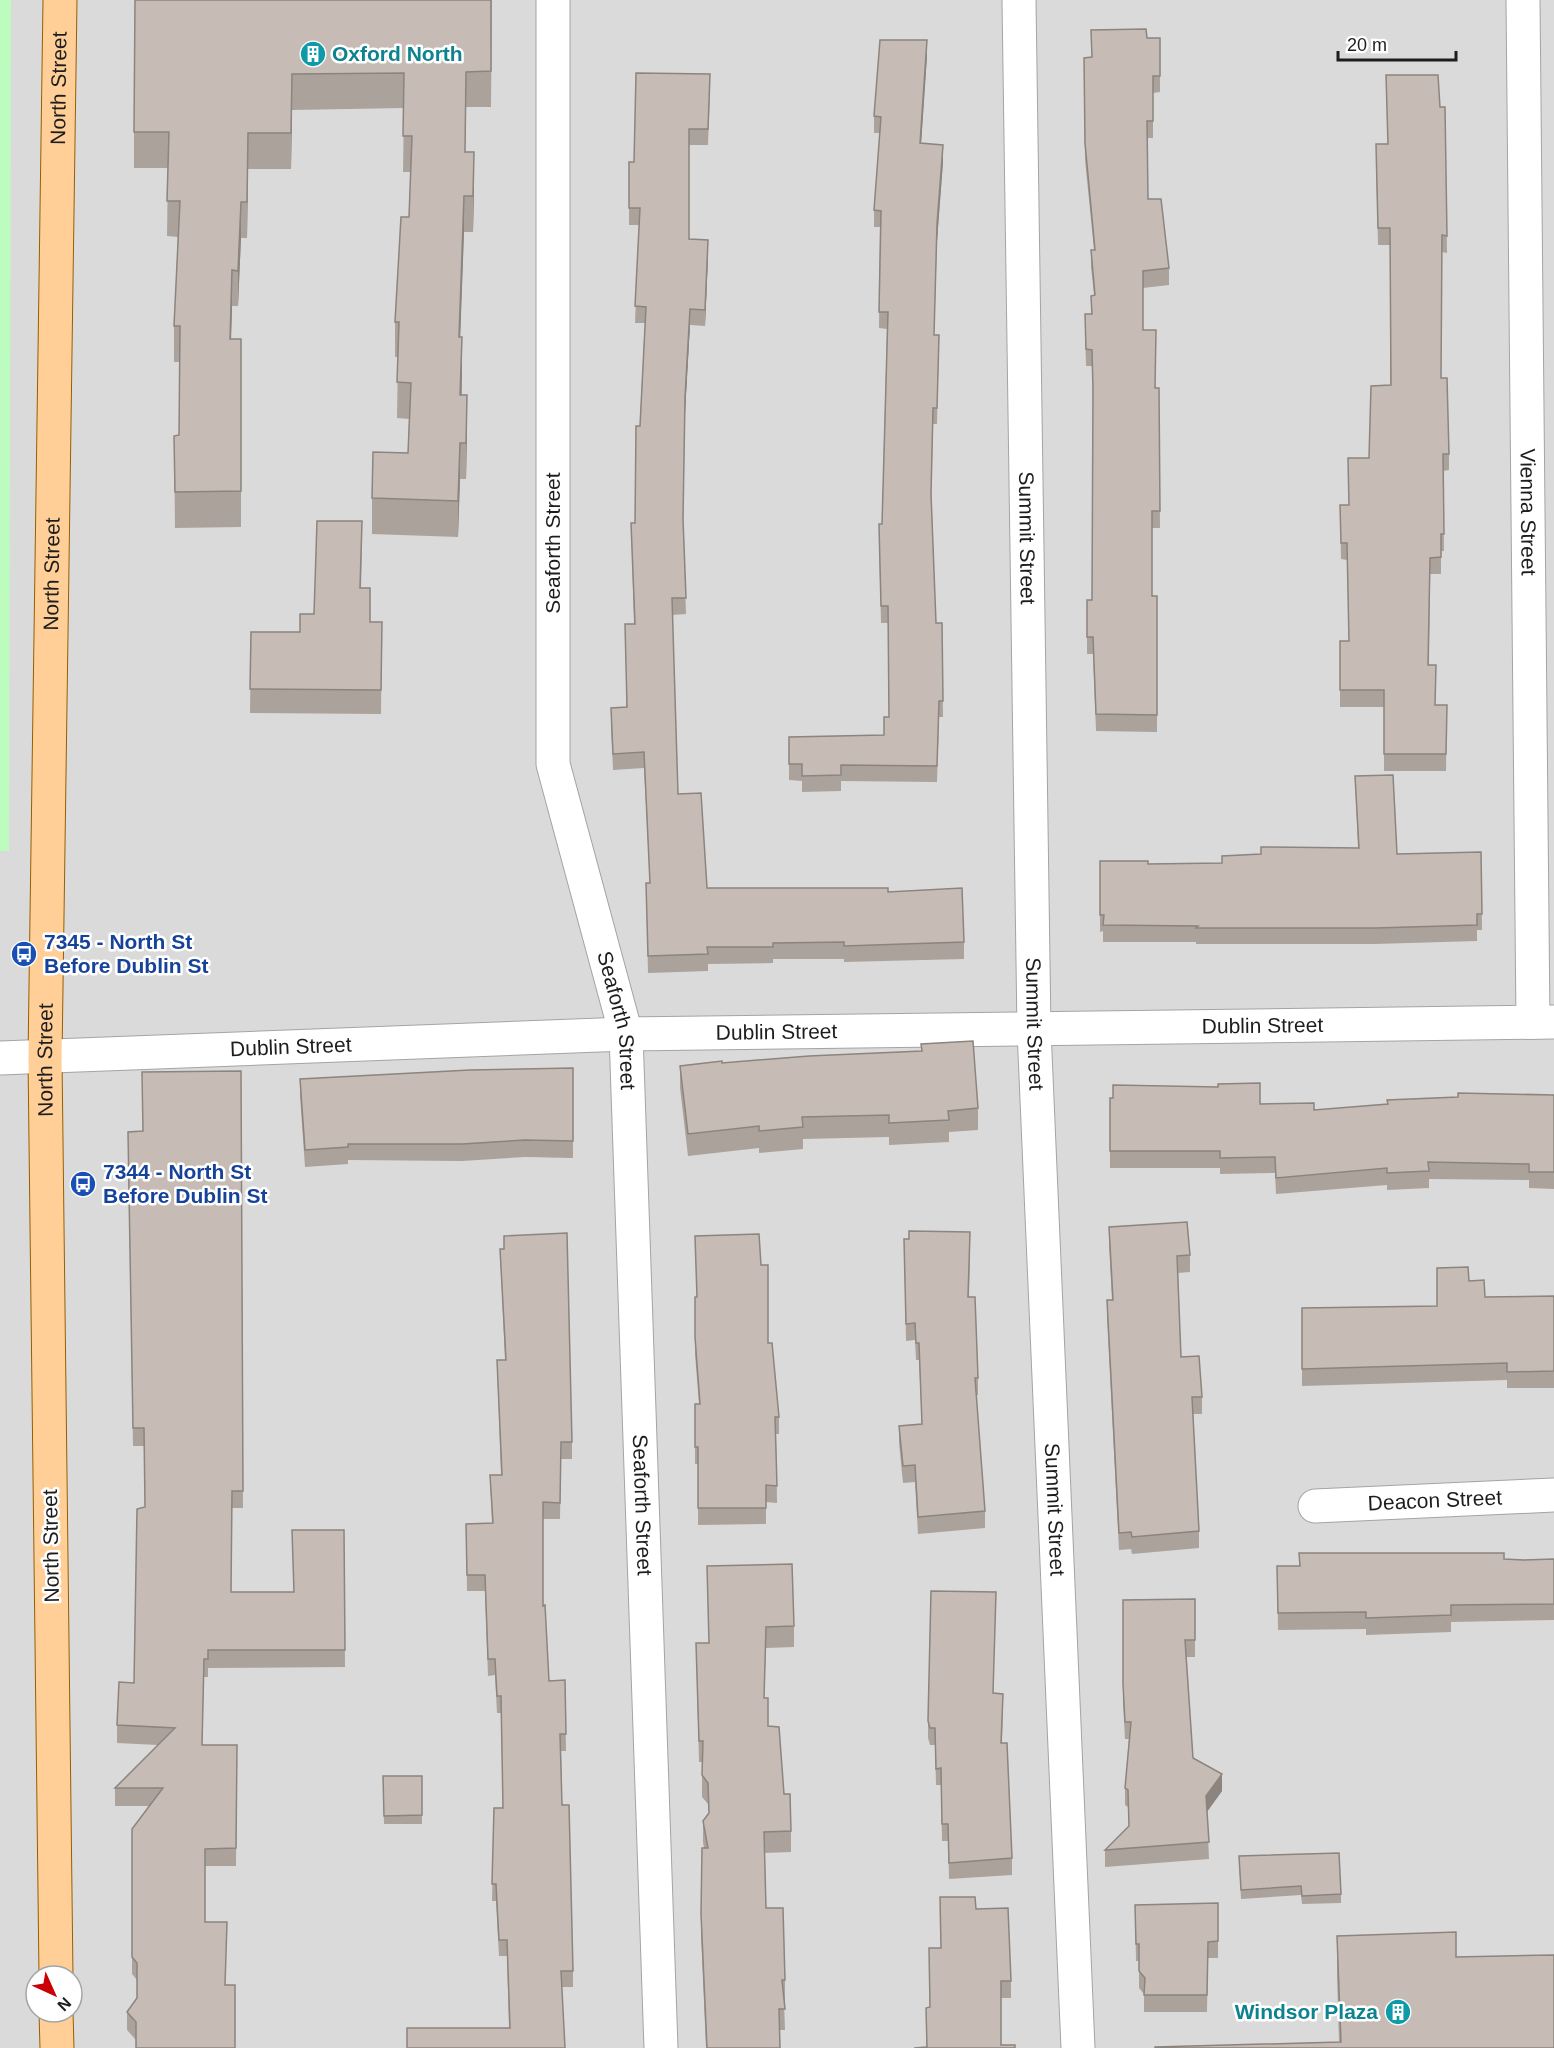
<svg xmlns="http://www.w3.org/2000/svg" width="1554" height="2048" viewBox="0 0 1554 2048" font-family="Helvetica,sans-serif">
<style>
.residential{fill:#dbdada;fill-rule:evenodd}
.park{fill:#bcfcbf}
.lines{fill:none;stroke-linecap:round;stroke-linejoin:round}
.street-casing{stroke:#a4a4a4;stroke-width:35}
.primary-casing{stroke:#965f00;stroke-width:35}
.street{stroke:#fff;stroke-width:33}
.primary{stroke:#ffcf97;stroke-width:33}
.wall{fill:#aba29c}
.shaded-wall{fill:#8b847f}
.building{fill:#c7bcb5;stroke:#8b847f;stroke-width:1.5}
.labels{text-anchor:middle;stroke-width:5;stroke-linejoin:round;paint-order:stroke}
.culture-label{font-size:21px;font-weight:bold;fill:#0d838f;stroke:#fff;text-anchor:start}
.street-label{font-size:21px;fill:#1d1d1d;stroke:#fff}
.transit-label{font-size:21px;font-weight:bold;fill:#164399;stroke:#fff;text-anchor:start}
</style>
<rect width="100%" height="100%" fill="#efeae2"/>
<!-- residential -->
<path class="residential" d="M0 0H1554V2048H0ZM36 1976H72V2012H36Z"/>
<!-- park -->
<polygon class="park" points="0,0 11,0 9,851 0,851"/>
<g class="lines">
<!-- street casing -->
<g class="street-casing">
<g id="street">
<path id="s1" d="M553 0V764L626 1034 661 2048"/>
<path id="s2" d="M1019 0 1034 1030 1078 2048"/>
<path id="s3" d="M1523 0 1533 1022"/>
<path id="s4" d="M0 1058 626 1034 1554 1022"/>
<path id="s5" d="M1315 1506 1554 1495"/>
</g>
</g>
<!-- primary casing -->
<g class="primary-casing">
<g id="primary">
<path id="s6" d="M56 1976 45 1058 60 0"/>
<polyline points="56,2012 57,2048"/>
</g>
</g>
<!-- street -->
<use href="#street" class="street"/>
<!-- primary -->
<use href="#primary" class="primary"/>
</g>
<!-- wall -->
<g class="wall">
<polygon points="492,0 491,107 466,107 465,152 474,188 473,232 464,232 460,337 462,373 462,395 467,431 466,479 460,479 458,537 372,534 372,498 408,453 409,419 397,418 398,357 395,357 395,322 409,217 411,172 403,172 404,108 292,110 291,169 248,169 247,238 241,238 238,306 232,306 231,339 241,339 241,527 175,528 174,436 179,435 180,362 174,362 174,326 178,237 167,236 168,168 134,168 134,132"/>
<polygon points="1091,30 1147,38 1160,76 1160,92 1153,93 1153,138 1147,138 1148,199 1169,268 1169,285 1143,288 1143,330 1156,388 1159,388 1160,528 1152,528 1152,596 1157,596 1157,732 1096,731 1093,654 1087,654 1087,600 1092,600 1093,402 1092,366 1086,366 1085,331 1091,314 1094,295 1091,267 1091,250 1094,250 1085,160 1084,58 1092,57"/>
<polygon points="927,56 921,143 943,162 937,241 934,335 939,335 937,424 933,424 931,500 936,623 942,623 943,717 939,717 937,782 841,781 841,791 802,792 802,781 789,780 789,737 884,735 889,717 888,623 881,623 879,541 879,524 882,524 887,329 879,328 880,227 874,227 874,210 880,133 874,133 874,116"/>
<polygon points="1386,75 1440,107 1445,107 1447,253 1442,252 1441,378 1449,454 1449,470 1443,471 1444,551 1441,551 1441,574 1430,574 1429,665 1435,705 1447,705 1446,771 1384,771 1384,707 1340,707 1340,641 1349,641 1347,560 1341,559 1340,505 1349,505 1369,458 1390,385 1390,245 1378,245 1376,161 1388,144"/>
<polygon points="710,91 708,145 689,145 689,239 708,256 705,326 690,325 685,413 683,523 686,614 672,615 678,794 707,888 888,892 964,942 964,959 844,962 844,959 773,959 773,963 708,964 708,971 648,973 646,883 650,883 644,768 613,770 611,725 611,708 626,707 634,624 631,523 635,523 645,323 635,323 639,225 629,225 629,162 634,162"/>
<polygon points="362,545 361,588 370,622 382,622 381,714 250,713 251,632 300,632"/>
<polygon points="1355,776 1397,854 1481,852 1482,930 1477,930 1477,941 1375,944 1196,944 1196,942 1103,942 1103,931 1100,932 1100,861 1148,864 1222,863 1358,848"/>
<polygon points="921,1044 978,1108 978,1130 949,1132 949,1142 889,1145 889,1137 803,1139 803,1149 759,1153 759,1148 688,1156 680,1088 680,1066 921,1051"/>
<polygon points="573,1068 573,1158 525,1157 462,1161 348,1160 348,1164 305,1167 300,1096 300,1079"/>
<polygon points="241,1071 243,1508 232,1508 231,1592 294,1592 292,1530 344,1530 345,1667 208,1668 208,1677 204,1677 202,1745 237,1745 236,1866 205,1866 136,2040 127,2030 127,2012 137,1998 137,1980 132,1974 132,1829 149,1806 115,1806 115,1788 158,1745 117,1743 117,1725 134,1683 145,1507 144,1446 133,1446 128,1132 142,1131"/>
<polygon points="1554,1095 1554,1189 1529,1188 1529,1180 1429,1179 1429,1188 1387,1190 1387,1185 1276,1194 1275,1173 1220,1174 1220,1168 1110,1168 1110,1098 1260,1104 1314,1110"/>
<polygon points="1109,1227 1190,1255 1190,1272 1178,1273 1181,1357 1202,1397 1202,1414 1193,1414 1199,1531 1199,1548 1132,1554 1131,1549 1119,1550 1107,1317 1107,1300 1112,1300 1109,1244"/>
<polygon points="695,1236 761,1265 768,1343 779,1417 779,1434 776,1434 777,1503 766,1502 766,1524 698,1525 698,1464 695,1464 695,1404 699,1404 695,1354 695,1297 697,1297"/>
<polygon points="904,1239 970,1249 969,1297 978,1378 978,1395 976,1395 985,1511 985,1528 918,1534 915,1482 903,1483 899,1443 899,1426 922,1424 919,1360 916,1360 915,1340 906,1341"/>
<polygon points="500,1249 572,1442 572,1459 561,1459 560,1519 543,1519 543,1606 549,1681 565,1680 566,1751 561,1751 562,1805 573,1971 573,1987 562,1987 509,2028 507,1956 499,1956 496,1901 492,1901 494,1808 503,1808 501,1713 497,1713 495,1675 488,1676 485,1591 467,1591 466,1524 492,1523 490,1475 501,1475 497,1360 505,1360"/>
<polygon points="1469,1281 1485,1297 1554,1296 1554,1388 1507,1388 1507,1380 1302,1386 1302,1308 1437,1306"/>
<polygon points="1299,1553 1524,1560 1554,1559 1554,1620 1451,1622 1451,1632 1366,1635 1366,1629 1278,1630 1277,1566 1299,1566"/>
<polygon points="707,1566 794,1626 794,1647 766,1648 764,1698 768,1726 784,1794 791,1831 791,1852 764,1853 766,1908 785,1980 785,2002 784,2002 785,2030 780,2030 780,2048 706,2048 701,1935 701,1914 704,1848 703,1842 703,1821 709,1813 708,1804 702,1797 702,1762 699,1762 696,1643 709,1643"/>
<polygon points="1195,1599 1195,1657 1186,1657 1193,1758 1222,1791 1207,1812 1209,1859 1105,1867 1105,1850 1129,1827 1128,1807 1125,1805 1125,1788 1129,1739 1125,1739 1123,1701 1123,1600"/>
<polygon points="994,1693 1003,1710 1002,1743 1012,1858 1012,1875 949,1879 948,1841 942,1841 941,1785 936,1785 935,1745 930,1745 928,1738 928,1721"/>
<polygon points="383,1776 422,1776 422,1824 384,1824"/>
<polygon points="1239,1856 1341,1894 1341,1903 1302,1904 1301,1895 1241,1899"/>
<polygon points="940,1897 976,1909 1011,1981 1011,1998 1001,1998 926,2047 926,2008 930,2007 941,1948"/>
<polygon points="1218,1903 1218,1958 1208,1958 1207,2012 1144,2012 1144,1994 1139,1988 1139,1961 1136,1961 1135,1905"/>
<polygon points="1337,1936 1456,1957 1554,1955 1339,2042 1337,1976"/>
</g>
<!-- shaded-wall -->
<g class="shaded-wall">
<polygon points="927,40 927,56 920,160 920,143"/>
<polygon points="292,74 292,110 291,169 291,133"/>
<polygon points="248,133 248,169 247,238 247,202"/>
<polygon points="943,145 943,162 937,241 937,224"/>
<polygon points="474,152 474,188 473,232 473,196"/>
<polygon points="464,196 464,232 459,372 459,337"/>
<polygon points="241,202 241,238 238,306 238,271"/>
<polygon points="708,240 708,256 705,326 705,310"/>
<polygon points="232,270 232,306 230,375 230,339"/>
<polygon points="690,309 690,325 685,413 685,397"/>
<polygon points="462,337 462,373 460,431 460,395"/>
<polygon points="467,395 467,431 466,479 466,443"/>
<polygon points="460,443 460,479 458,537 458,501"/>
<polygon points="1222,1774 1222,1791 1206,1813 1206,1796"/>
</g>
<!-- building -->
<g class="building">
<polygon points="135,0 491,0 491,71 466,72 465,152 474,152 473,196 464,196 459,337 462,337 460,395 467,395 466,443 460,443 458,501 372,498 373,452 408,453 411,383 397,382 399,322 395,322 401,217 409,217 412,136 403,136 404,73 292,74 291,133 248,133 247,202 241,202 238,271 232,270 230,339 241,339 241,491 175,492 174,436 179,435 180,326 174,326 180,201 167,201 169,132 134,132"/>
<polygon points="1146,29 1147,38 1160,38 1160,76 1153,76 1153,121 1147,121 1148,199 1161,199 1169,268 1143,271 1143,330 1156,330 1155,388 1159,388 1160,511 1152,511 1152,596 1157,596 1157,715 1096,714 1093,637 1087,637 1087,600 1092,600 1093,389 1092,350 1086,349 1085,314 1092,314 1091,296 1095,295 1091,250 1095,250 1085,143 1084,58 1092,57 1091,30"/>
<polygon points="880,40 927,40 920,143 943,145 937,224 934,335 939,335 937,408 933,408 931,494 936,623 942,623 943,701 939,701 937,766 841,765 841,775 802,776 802,764 789,764 789,737 884,735 884,717 889,717 888,606 881,606 879,524 882,524 888,312 879,312 881,211 874,210 881,117 874,116"/>
<polygon points="636,73 710,74 708,129 689,129 689,239 708,240 705,310 690,309 685,397 683,519 686,598 672,598 678,794 701,793 707,888 888,888 888,892 962,888 964,942 844,946 844,942 773,943 773,947 707,947 708,954 648,956 646,883 650,883 644,752 613,754 611,708 627,707 625,624 635,624 631,523 635,523 636,426 640,426 646,307 635,306 640,208 629,208 629,162 634,162"/>
<polygon points="1386,75 1438,75 1440,107 1445,107 1447,236 1442,235 1441,378 1447,378 1449,454 1443,454 1444,534 1441,534 1441,557 1430,558 1428,665 1436,665 1435,705 1447,705 1446,754 1384,754 1384,690 1340,690 1340,641 1349,641 1347,543 1341,543 1340,505 1349,505 1348,458 1369,458 1371,386 1391,385 1390,228 1378,228 1376,144 1388,144"/>
<polygon points="317,521 362,521 360,588 370,588 370,622 382,622 381,690 250,689 251,632 300,632 300,614 314,614"/>
<polygon points="1393,775 1397,854 1481,852 1482,914 1477,914 1477,925 1375,928 1196,928 1198,926 1103,925 1104,915 1100,915 1100,861 1148,861 1148,864 1222,863 1222,856 1261,854 1261,847 1359,848 1355,776"/>
<polygon points="973,1041 978,1108 948,1111 949,1120 889,1123 889,1115 802,1117 803,1127 759,1131 759,1126 688,1134 680,1066 722,1061 722,1063 809,1056 922,1051 921,1044"/>
<polygon points="573,1068 573,1141 525,1140 462,1144 348,1144 348,1147 305,1150 300,1079 470,1070"/>
<polygon points="241,1071 243,1491 232,1491 231,1592 294,1592 292,1530 344,1530 345,1650 208,1650 208,1659 204,1659 202,1745 237,1745 236,1848 205,1849 205,1922 227,1922 225,1985 235,1985 235,2048 136,2048 136,2022 127,2012 137,1998 137,1963 132,1957 132,1829 163,1788 115,1788 175,1728 117,1725 119,1682 134,1683 137,1509 145,1507 144,1428 133,1428 128,1132 143,1131 142,1072"/>
<polygon points="1260,1083 1260,1104 1314,1103 1314,1110 1388,1104 1387,1100 1458,1097 1458,1093 1554,1095 1554,1172 1529,1172 1529,1164 1428,1162 1429,1171 1387,1173 1387,1168 1276,1178 1275,1157 1220,1158 1220,1151 1110,1151 1110,1098 1113,1098 1113,1085 1218,1087 1218,1084"/>
<polygon points="1187,1222 1190,1255 1177,1256 1181,1357 1199,1356 1202,1397 1192,1397 1199,1531 1132,1537 1131,1532 1119,1533 1107,1300 1113,1300 1109,1227"/>
<polygon points="909,1231 970,1232 968,1297 975,1297 978,1378 975,1378 985,1511 918,1517 915,1465 903,1466 899,1426 922,1424 919,1343 916,1343 915,1323 906,1324 904,1239 909,1239"/>
<polygon points="567,1233 572,1442 561,1442 560,1503 543,1502 543,1606 545,1605 549,1681 565,1680 566,1734 560,1734 562,1805 569,1805 573,1971 561,1971 565,2048 407,2048 407,2028 510,2028 507,1940 499,1940 496,1884 492,1884 494,1808 503,1808 501,1696 497,1696 495,1659 488,1659 485,1575 467,1575 466,1524 493,1523 490,1475 502,1475 497,1360 506,1360 500,1249 504,1249 504,1236"/>
<polygon points="759,1234 761,1265 768,1265 768,1343 772,1343 779,1417 775,1417 777,1486 766,1485 766,1508 698,1508 698,1447 695,1447 695,1404 700,1404 695,1337 695,1297 697,1297 695,1236"/>
<polygon points="1468,1267 1469,1281 1484,1280 1485,1297 1554,1296 1554,1371 1507,1372 1507,1363 1302,1369 1302,1308 1437,1306 1437,1268"/>
<polygon points="1299,1553 1504,1553 1504,1559 1524,1560 1554,1559 1554,1604 1451,1605 1451,1615 1366,1618 1366,1612 1278,1613 1277,1566 1300,1566"/>
<polygon points="792,1564 794,1626 766,1627 764,1698 768,1698 768,1726 779,1727 784,1794 790,1794 791,1831 764,1832 766,1908 783,1908 785,1980 782,1980 785,2009 779,2009 780,2048 707,2048 701,1914 702,1848 708,1848 703,1821 709,1813 708,1783 702,1775 703,1741 699,1741 696,1643 709,1643 707,1566"/>
<polygon points="931,1591 996,1592 993,1693 1003,1694 1001,1743 1007,1743 1012,1858 949,1863 948,1824 942,1824 941,1768 936,1769 935,1728 930,1728 928,1721"/>
<polygon points="1195,1599 1195,1640 1185,1640 1193,1758 1222,1774 1206,1796 1209,1842 1105,1850 1129,1826 1128,1790 1125,1788 1131,1722 1125,1722 1123,1684 1123,1600"/>
<polygon points="383,1776 422,1776 422,1815 384,1816"/>
<polygon points="1339,1853 1341,1894 1302,1896 1301,1886 1241,1890 1239,1856"/>
<polygon points="940,1897 975,1897 976,1909 1008,1908 1011,1981 1001,1981 1001,2045 1015,2045 1015,2048 914,2048 927,2047 926,2008 930,2007 929,1948 941,1948"/>
<polygon points="1218,1903 1218,1941 1208,1942 1207,1995 1144,1995 1145,1978 1139,1971 1139,1944 1136,1944 1135,1905"/>
<polygon points="1456,1932 1456,1957 1554,1955 1554,2048 1155,2048 1155,2047 1341,2042 1337,1936"/>
</g>
<!-- icons -->
<defs>
<g id="building-disc" transform="scale(1.35)"><circle r="9.5" fill="#0f9aa8" stroke="#fff"/><path d="M-4-6H4V6H1V3H-1V6H-4ZM-2.5-4.3h1.7v1.8h-1.7ZM.8-4.3h1.7v1.8H.8ZM-2.5-1h1.7V.8h-1.7ZM.8-1h1.7V.8H.8Z" fill="#fff"/></g>
<g id="bus-disc" transform="scale(1.35)"><circle r="9.5" fill="#1a4fb4" stroke="#fff"/><path d="M-5-6H5V4H4V6H2V4H-2V6H-4V4H-5ZM-3.5-4V0h7V-4ZM-3.5 1.2v1.5H-2V1.2ZM2 1.2v1.5H3.5V1.2Z" fill="#fff"/></g>
</defs>
<g fill-rule="evenodd">
<use href="#building-disc" x="313" y="54"/>
<use href="#bus-disc" x="24" y="954"/>
<use href="#bus-disc" x="83" y="1184"/>
<use href="#building-disc" x="1398" y="2012"/>
</g>
<g class="labels">
<!-- culture labels -->
<g class="culture-label">
<text x="332" y="61">Oxford North</text>
<text x="1378" y="2019" text-anchor="end">Windsor Plaza</text>
</g>
<!-- street labels -->
<g class="street-label">
<text dy="7" stroke="none"><textPath href="#s6" startOffset="1888">North Street</textPath></text>
<text dy="7" stroke="none"><textPath href="#s3" startOffset="512">Vienna Street</textPath></text>
<text dy="7" stroke="none"><textPath href="#s2" startOffset="538">Summit Street</textPath></text>
<text transform="translate(553 543) rotate(-90)" y="7">Seaforth Street</text>
<text dy="7" stroke="none"><textPath href="#s6" startOffset="1402">North Street</textPath></text>
<text dy="7" stroke="none"><textPath href="#s1" startOffset="1029">Seaforth Street</textPath></text>
<text dy="7" stroke="none"><textPath href="#s2" startOffset="1024">Summit Street</textPath></text>
<text dy="7" stroke="none"><textPath href="#s4" startOffset="1263">Dublin Street</textPath></text>
<text dy="7" stroke="none"><textPath href="#s4" startOffset="777">Dublin Street</textPath></text>
<text dy="7" stroke="none"><textPath href="#s4" startOffset="291">Dublin Street</textPath></text>
<text dy="7" stroke="none"><textPath href="#s6" startOffset="916">North Street</textPath></text>
<text dy="7" stroke="none"><textPath href="#s5" startOffset="120">Deacon Street</textPath></text>
<text dy="7" stroke="none"><textPath href="#s1" startOffset="1515">Seaforth Street</textPath></text>
<text dy="7" stroke="none"><textPath href="#s2" startOffset="1510">Summit Street</textPath></text>
<text transform="translate(51 1546) rotate(-91)" y="7">North Street</text>
</g>
<!-- transit labels -->
<g class="transit-label">
<text x="44" y="949">7345 - North St<tspan x="44" dy="24">Before Dublin St</tspan></text>
<text x="103" y="1179">7344 - North St<tspan x="103" dy="24">Before Dublin St</tspan></text>
</g>
</g>
<!-- north arrow -->
<g transform="translate(54 1994) rotate(135)"><circle r="28" fill="#ffffff" stroke="#a5a5a5" stroke-width="1.5"/>
<path d="M0-4.5L10 22L0 15L-10 22Z" fill="#ca0006"/>
<text y="-9" font-size="16" font-weight="bold" text-anchor="middle" fill="#1d1d1d">N</text>
</g>
<!-- scale -->
<path d="M1338 51v9h118v-9" fill="none" stroke="#1d1d1d" stroke-width="3"/>
<text x="1347" y="51" font-size="18" fill="#1d1d1d" stroke="#ffffff" stroke-width="4.5" paint-order="stroke">20 m</text>
</svg>
